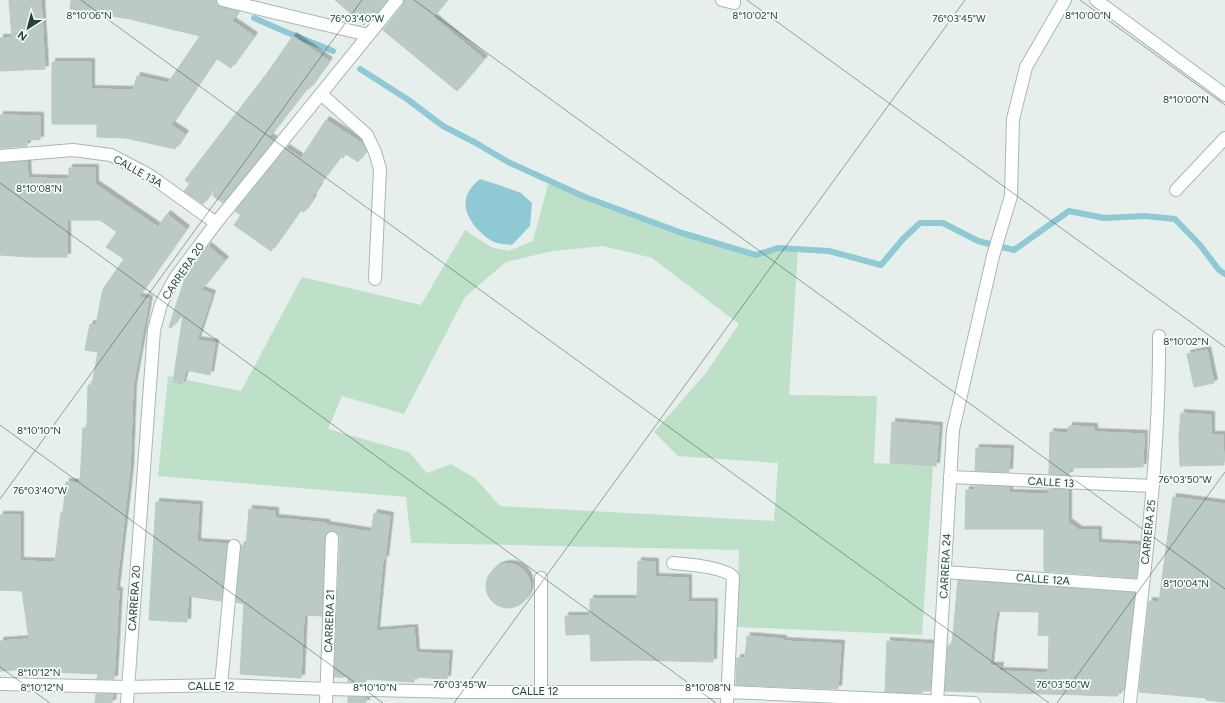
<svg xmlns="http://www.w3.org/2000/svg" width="1225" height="703" viewBox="0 0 1225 703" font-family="Figtree,sans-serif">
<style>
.green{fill:#bfe0c8;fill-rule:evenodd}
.water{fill:#8ec9d4}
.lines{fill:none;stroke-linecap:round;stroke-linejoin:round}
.stream{stroke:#8ec9d4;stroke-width:6}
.building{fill:#bbcac4;stroke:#b8c9c2;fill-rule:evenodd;filter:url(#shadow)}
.lane-casing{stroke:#a8b8b2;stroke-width:14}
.street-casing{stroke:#a8b8b2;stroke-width:14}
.lane{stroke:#fff;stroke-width:12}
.street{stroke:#fff;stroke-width:12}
.ticks{fill:none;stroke:#24423a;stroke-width:1;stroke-opacity:0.45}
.labels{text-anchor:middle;stroke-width:3.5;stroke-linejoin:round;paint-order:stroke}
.street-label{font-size:11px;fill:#24423a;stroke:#f7fbf9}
.ticks-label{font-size:10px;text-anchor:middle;fill:#24423a;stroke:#f7fbf9;stroke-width:3.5;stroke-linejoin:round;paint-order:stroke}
</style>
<defs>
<filter id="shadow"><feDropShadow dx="3.5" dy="-3.5" stdDeviation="0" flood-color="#0004"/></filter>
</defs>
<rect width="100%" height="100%" fill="#e6efeb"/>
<!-- green -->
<path class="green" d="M549 181 585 197 682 233 756 255 778 248 798 249 789 395 877 396 874 463 933 466 922 635 737 627 739 550 411 543 406 497 158 476 168 376 241 391 302 277 421 305 465 230 491 247 508 251 533 241ZM603 246 652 258 739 324 706 373 654 432 678 456 778 463 774 521 500 506 475 478 451 464 427 473 409 452 328 429 342 396 404 414 465 297 506 262 553 251Z"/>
<!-- water -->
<path class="water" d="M480 179 499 185 521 193 532 203 530 226 512 245C507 244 498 244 494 242 480 235 462 215 466 199 468 190 474 184 480 179Z"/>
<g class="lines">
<!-- stream -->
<g class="stream">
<polyline points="254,18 286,32 333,51"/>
<polyline points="360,69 407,99 443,126 476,143 508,162 585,197 682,233 756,255 778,248 829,251 881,265 903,239 920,223 943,223 978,241 1014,250 1069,211 1104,218 1145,216 1175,219 1200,245 1219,270 1225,274"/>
</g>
</g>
<!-- building -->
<g class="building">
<polygon points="9,0 41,0 45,69 0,71 0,38 12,38"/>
<polygon points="71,0 216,0 218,5 221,7 238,11 232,21 254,36 231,68 216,58 171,125 185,134 175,149 126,138 97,137 97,124 52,124 52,62 91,62 91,89 133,90 137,76 168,83 200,36 130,19 70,9"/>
<polygon points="335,0 387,0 371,20 369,18 364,25"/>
<polygon points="404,0 447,0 433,17 484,59 457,91 383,30 403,5"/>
<polygon points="293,36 329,61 309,89 307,88 269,137 274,140 223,203 213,196 216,185 203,204 184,191 190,184 185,180 268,72"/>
<polygon points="0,115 40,116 40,140 27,139 27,146 0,148"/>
<polygon points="326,120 363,144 366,150 358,162 346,154 343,158 341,156 318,186 319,186 312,197 313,198 304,212 300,210 271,251 234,225 241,215 235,211 286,148 301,158"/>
<polygon points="27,161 28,178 69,179 69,168 95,168 95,184 158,227 167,214 186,229 138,297 149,299 133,387 130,469 116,591 119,591 114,679 97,679 98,674 54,672 54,667 0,671 0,641 29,639 22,591 0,590 0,515 20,515 20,561 55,562 61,512 63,513 66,482 80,483 83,428 87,428 88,385 92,385 98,352 85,350 90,324 96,325 103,289 124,259 106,247 117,232 100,220 67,220 67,257 30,257 0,255 0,163"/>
<polygon points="208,246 225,260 201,290 212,294 197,340 215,343 210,375 186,370 182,384 173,382 183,315 182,315 171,328 169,327 186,275"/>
<polygon points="1207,350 1214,383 1194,387 1187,354"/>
<polygon points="1181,413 1211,415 1211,435 1223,435 1224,465 1180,466 1179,436"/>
<polygon points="892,422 939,426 936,466 890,463"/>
<polygon points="1069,426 1094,427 1094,432 1144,434 1143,467 1070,468 1069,475 1049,474 1050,432 1068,433"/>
<polygon points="976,448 1010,449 1009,472 975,471"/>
<polygon points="975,486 1009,487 1009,493 1048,494 1049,489 1068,490 1068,522 1079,530 1098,530 1098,543 1139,545 1136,578 1044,571 1044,529 965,529 966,490 975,490"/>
<polygon points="1173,497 1225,504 1225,702 1206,700 1206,698 1139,692 1149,601 1159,602"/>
<polygon points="156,502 199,505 197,542 227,544 221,601 188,596 187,622 149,620"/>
<polygon points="249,509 275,511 275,518 326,523 326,525 371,532 374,513 390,516 385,559 383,559 376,631 414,628 416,653 449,654 447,679 414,677 414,682 366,679 366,682 348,682 348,677 334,677 340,538 339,535 336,532 332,531 326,534 324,538 322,616 304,615 301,678 240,674 244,604 236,602 241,545 246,546"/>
<polygon points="638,561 655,562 655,577 688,578 688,602 714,602 713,662 636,660 591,661 590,634 566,635 565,616 590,616 590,599 637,599"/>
<circle cx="508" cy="586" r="22"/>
<path d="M958 580 1135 593 1124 691 1118 690V696L945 691 948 645H952ZM997 611 1039 612 1038 635 1049 636 1048 673 999 671 1000 666H990L994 626Z"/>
<polygon points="747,636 783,639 783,641 841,644 838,689 736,685 737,658 745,658"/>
<polygon points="887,641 933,644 930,691 922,691 922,693 885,692"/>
<polygon points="96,694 113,694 112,703 95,703"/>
<rect x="348" y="697" width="18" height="6"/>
</g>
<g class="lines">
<!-- lane casing -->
<g class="lane-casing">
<polyline id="lane" points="541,578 541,691"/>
</g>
<!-- street casing -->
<g class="street-casing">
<g id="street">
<polyline points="223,0 368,35"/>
<polyline points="722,0 734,3 734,0"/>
<polyline points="1096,0 1225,95"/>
<polyline points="321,94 367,135 375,152 380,169 375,279"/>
<polyline points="0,156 73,150 111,155 149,175 216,223"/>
<polyline points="1176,190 1225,138"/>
<polyline points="950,477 1153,486"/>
<path d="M673 563C686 564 725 567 733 577L727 703"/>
<polyline points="945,572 1142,586"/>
<polyline points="0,684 128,687 221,685 327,689 460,692 728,692 974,703"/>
<polyline points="221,685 234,546"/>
<polyline points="127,703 154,330 161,304 175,278 216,223 397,0"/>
<polyline points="326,703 332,538"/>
<polyline points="937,703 953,430 993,256 1011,196 1013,119 1026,67 1065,0"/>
<path d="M1130 703C1143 581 1160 459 1159 336"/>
</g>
</g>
<!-- lane -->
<use href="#lane" class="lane"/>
<!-- street -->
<use href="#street" class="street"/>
</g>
<!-- ticks -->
<path class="ticks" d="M81 0 1049 703M414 0 1225 589M747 0 1225 347M1080 0 1225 105M0 183 716 703M0 425 383 703M0 499 362 0M0 667 50 703M454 703 965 0M1057 703 1225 472"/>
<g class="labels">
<!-- street labels -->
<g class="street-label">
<text transform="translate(138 171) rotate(29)" y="4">CALLE 13A</text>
<text transform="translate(183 271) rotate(-56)" y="4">CARRERA 20</text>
<text transform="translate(1051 482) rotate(3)" y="4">CALLE 13</text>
<text transform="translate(1148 532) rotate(-84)" y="4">CARRERA 25</text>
<text transform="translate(945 566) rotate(-87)" y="4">CARRERA 24</text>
<text transform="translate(1043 579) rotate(4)" y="4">CALLE 12A</text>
<text transform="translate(134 598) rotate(-86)" y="4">CARRERA 20</text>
<text transform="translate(329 621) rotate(-88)" y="4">CARRERA 21</text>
<text x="211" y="690">CALLE 12</text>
<text x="535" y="695">CALLE 12</text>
</g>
</g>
<g class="ticks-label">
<text x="89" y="19">8°10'06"N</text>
<text x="755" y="19">8°10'02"N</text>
<text x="1088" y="19">8°10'00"N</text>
<text x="357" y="22">76°03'40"W</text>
<text x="959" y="22">76°03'45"W</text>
<text x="1186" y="103">8°10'00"N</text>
<text x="39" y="192">8°10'08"N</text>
<text x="1186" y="345">8°10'02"N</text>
<text x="39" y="434">8°10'10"N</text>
<text x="1185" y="483">76°03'50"W</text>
<text x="40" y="494">76°03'40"W</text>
<text x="1186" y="587">8°10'04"N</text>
<text x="39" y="676">8°10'12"N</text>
<text x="460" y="688">76°03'45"W</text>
<text x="1063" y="688">76°03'50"W</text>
<text x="42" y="691">8°10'12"N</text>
<text x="375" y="691">8°10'10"N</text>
<text x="708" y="691">8°10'08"N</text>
</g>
<!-- north arrow -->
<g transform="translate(28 28) rotate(216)" stroke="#f7fbf9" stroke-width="3" paint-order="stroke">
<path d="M0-3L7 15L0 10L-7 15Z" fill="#24423a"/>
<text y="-6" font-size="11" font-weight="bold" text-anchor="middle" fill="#24423a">N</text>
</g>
</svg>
